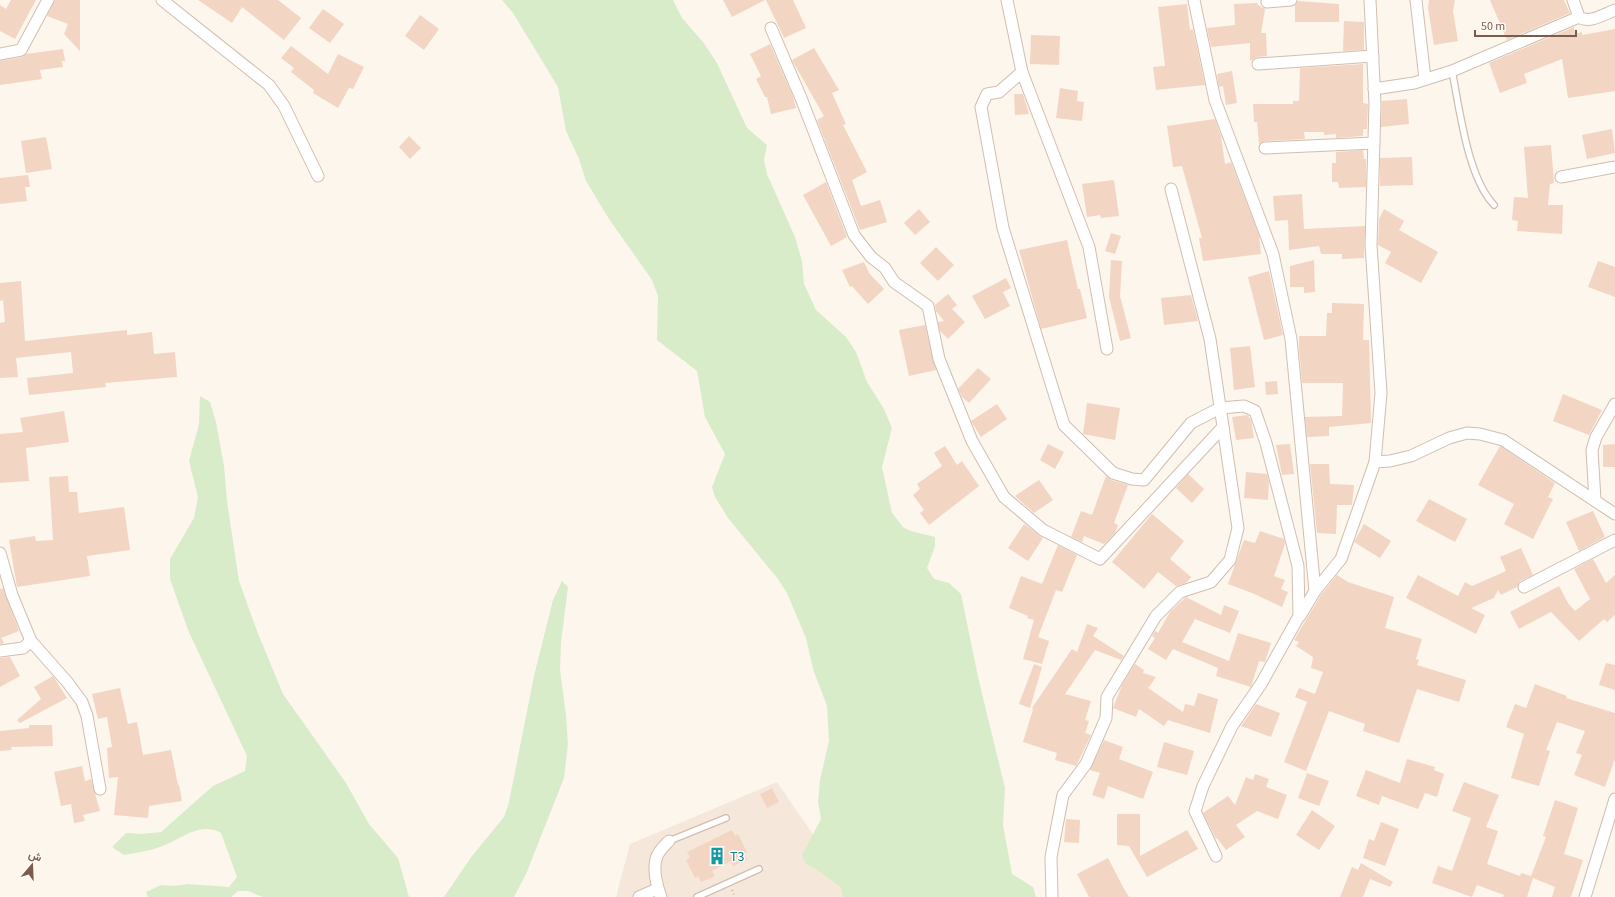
<svg xmlns="http://www.w3.org/2000/svg" width="1615" height="897" viewBox="0 0 1615 897" font-family="'Source Sans 3',Vazirmatn,sans-serif">
<style>
.residential{fill:#f5e8da}
.green{fill:#d8ecc9}
.building{fill:#f3d5c3}
.lines{fill:none;stroke-linecap:round;stroke-linejoin:round}
.service-casing{stroke:#d1beb0;stroke-width:8}
.minor-casing{stroke:#d1beb0;stroke-width:13}
.path{stroke:#d9b8a5;stroke-width:2.5;stroke-dasharray:1 3;stroke-linecap:butt}
.service{stroke:#fff;stroke-width:5.5}
.minor{stroke:#fff;stroke-width:11}
.labels{text-anchor:middle;stroke-width:3;stroke-linejoin:round;paint-order:stroke}
.culture-label{font-size:14px;fill:#0d838f;stroke:#fffaf3;text-anchor:start}
</style>
<rect width="100%" height="100%" fill="#fdf6ec"/>
<!-- residential -->
<polygon class="residential" points="777,782 856,897 616,897 630,844"/>
<!-- green -->
<g class="green">
<polygon points="502,0 673,0 682,18 703,42 717,63 747,128 767,145 764,160 767,174 795,237 802,261 804,284 816,310 846,337 856,352 867,382 884,409 892,428 882,467 892,513 904,528 911,531 935,537 935,546 927,568 934,579 949,583 961,594 978,677 1005,788 1003,825 1012,874 1033,887 1036,897 843,897 841,887 814,868 806,864 802,855 821,819 818,802 820,780 829,741 827,706 813,669 806,638 787,593 778,579 728,518 715,497 712,487 725,454 705,417 697,371 657,340 658,296 652,280 609,219 586,181 579,159 566,131 558,87 513,13"/>
<path d="M200 396 210 402 216 422 224 466 227 501 239 581 257 631 283 694 346 783 369 824 398 858 409 897H263L248 891H238L231 897H148L146 892 161 885 174 886 188 884 229 887 237 877 221 833C199 821 181 840 160 847 148 851 136 853 124 855L112 847 126 833 142 834 161 832 213 786 245 771 247 756 188 630 170 579V559L194 518 198 497 189 461 199 424Z"/>
<polygon points="562,581 568,587 561,642 560,670 566,715 568,744 564,778 526,874 514,897 444,897 472,856 504,817 509,802 534,676 553,600"/>
</g>
<!-- building -->
<g class="building">
<polygon points="11,0 36,0 15,39 0,31 0,5 6,9"/>
<polygon points="55,0 80,0 80,51 64,34 68,24 47,16"/>
<polygon points="198,0 278,0 301,18 284,40 242,7 232,23"/>
<polygon points="723,0 765,0 732,17"/>
<polygon points="766,0 793,0 806,28 784,38"/>
<polygon points="1429,0 1455,0 1453,11 1458,41 1434,45 1428,8"/>
<polygon points="1490,0 1564,0 1570,13 1507,40"/>
<polygon points="1298,1 1339,4 1339,22 1295,22 1295,6"/>
<polygon points="1257,3 1258,5 1265,9 1261,33 1266,33 1267,56 1257,57 1250,61 1250,43 1211,47 1207,28 1235,25 1234,4"/>
<polygon points="1187,4 1190,30 1193,29 1205,85 1156,90 1153,67 1165,66 1158,7"/>
<polygon points="323,9 344,24 330,43 309,28"/>
<polygon points="420,15 439,29 424,50 405,36"/>
<polygon points="1344,21 1364,22 1364,50 1343,51"/>
<polygon points="1574,27 1575,34 1582,32 1582,35 1615,29 1615,91 1568,98 1562,59 1524,74 1527,83 1500,93 1489,63"/>
<polygon points="1031,35 1060,36 1059,65 1030,64"/>
<polygon points="770,44 793,96 796,108 771,114 767,97 765,97 756,79 761,76 750,54"/>
<polygon points="291,46 328,74 338,54 364,67 353,89 349,88 338,108 313,93 314,90 291,72 294,68 281,58"/>
<polygon points="814,48 839,90 832,93 846,124 843,125 867,172 852,180 861,206 880,200 887,222 860,230 817,120 824,116 792,60"/>
<polygon points="63,49 65,61 62,61 63,67 40,70 42,79 0,85 0,61 22,57 26,54"/>
<polygon points="1363,64 1363,103 1368,104 1367,129 1363,129 1363,136 1336,138 1336,134 1324,135 1324,132 1304,132 1305,139 1265,141 1259,144 1257,122 1254,122 1253,104 1293,104 1293,101 1299,101 1300,68"/>
<polygon points="1232,71 1237,103 1226,105 1223,86 1219,87 1217,74"/>
<polygon points="1060,88 1078,91 1077,101 1084,102 1082,121 1056,118"/>
<polygon points="1014,94 1023,94 1029,114 1015,115"/>
<polygon points="1407,99 1409,124 1381,127 1382,101"/>
<polygon points="1215,119 1221,136 1225,164 1231,162 1259,235 1261,254 1203,261 1199,238 1202,238 1182,166 1173,167 1167,126"/>
<polygon points="1612,129 1615,153 1587,159 1582,135"/>
<polygon points="409,136 421,148 410,159 399,147"/>
<polygon points="46,137 52,169 26,173 21,141"/>
<polygon points="1551,145 1554,183 1550,184 1548,205 1563,205 1562,234 1517,231 1518,221 1512,220 1514,197 1528,198 1524,147"/>
<polygon points="1363,150 1364,159 1366,159 1366,187 1339,188 1338,182 1332,182 1332,163 1336,163 1336,152"/>
<polygon points="1412,157 1413,185 1380,186 1380,158"/>
<polygon points="28,175 30,187 25,187 27,201 0,204 0,178"/>
<polygon points="1114,180 1119,216 1101,218 1100,215 1087,217 1082,184"/>
<polygon points="826,182 847,237 831,246 803,195"/>
<polygon points="1302,194 1304,229 1365,226 1364,258 1342,259 1342,254 1321,254 1319,246 1289,250 1288,220 1275,221 1273,196"/>
<polygon points="919,209 930,222 915,235 904,223"/>
<polygon points="1384,209 1404,221 1399,230 1438,252 1421,283 1385,263 1391,252 1378,245 1379,219"/>
<polygon points="1111,233 1121,236 1115,254 1105,251"/>
<polygon points="1067,240 1078,289 1080,289 1087,318 1041,329 1019,250"/>
<polygon points="936,247 954,265 938,281 920,263"/>
<polygon points="1111,260 1122,261 1120,296 1131,338 1120,341 1109,297"/>
<polygon points="1314,260 1315,292 1304,293 1304,287 1290,287 1290,266"/>
<polygon points="1598,261 1615,267 1615,297 1588,287"/>
<polygon points="864,262 869,273 884,289 868,304 852,286 850,287 842,270"/>
<polygon points="1269,271 1283,335 1264,340 1248,277"/>
<polygon points="1006,278 1011,288 1003,292 1010,306 985,319 972,296"/>
<polygon points="21,281 25,341 127,330 127,335 152,332 154,354 175,352 177,377 105,383 106,387 29,395 27,378 73,373 71,352 16,358 18,377 0,378 0,323 5,322 3,300 0,301 0,283"/>
<polygon points="948,294 957,305 952,309 965,322 948,339 940,331 938,322 944,321 936,311 935,305"/>
<polygon points="1191,295 1198,321 1164,325 1161,298"/>
<polygon points="1332,303 1364,304 1363,340 1369,340 1371,423 1329,427 1329,436 1307,437 1305,417 1342,416 1343,383 1302,383 1299,348 1299,336 1326,336 1327,313 1332,313"/>
<polygon points="925,325 936,370 909,376 899,330"/>
<polygon points="1250,346 1255,387 1234,390 1230,348"/>
<polygon points="978,368 991,379 969,403 962,397 958,389"/>
<polygon points="1277,381 1278,394 1266,395 1265,382"/>
<polygon points="1563,394 1602,410 1589,435 1553,421"/>
<polygon points="1087,403 1120,408 1115,440 1083,434"/>
<polygon points="997,404 1007,419 981,437 971,421"/>
<polygon points="64,411 69,442 26,448 29,481 0,483 0,434 23,432 20,418"/>
<polygon points="1247,415 1251,420 1254,438 1236,440 1232,417"/>
<polygon points="1048,444 1064,452 1055,469 1040,460"/>
<polygon points="1290,444 1294,474 1282,475 1276,445"/>
<polygon points="1615,444 1615,467 1603,467 1603,445"/>
<polygon points="945,446 957,465 962,461 979,486 929,525 920,513 924,510 913,495 920,489 917,484 942,466 934,453"/>
<polygon points="1500,446 1555,483 1548,497 1553,499 1533,539 1504,524 1514,504 1478,485"/>
<polygon points="1310,464 1329,464 1330,484 1354,485 1352,505 1337,505 1336,534 1317,533"/>
<polygon points="1246,472 1267,474 1269,482 1268,500 1244,498"/>
<polygon points="1188,474 1204,489 1192,503 1176,488"/>
<polygon points="68,476 69,492 77,492 79,513 124,507 130,550 87,556 90,576 17,587 9,540 35,536 36,541 53,540 49,477"/>
<polygon points="1106,476 1111,480 1128,485 1114,523 1118,525 1115,533 1104,544 1084,536 1082,542 1071,537 1081,511 1092,515"/>
<polygon points="1039,480 1053,500 1034,513 1015,496"/>
<polygon points="1429,499 1467,519 1455,542 1416,521"/>
<polygon points="1593,511 1605,537 1579,551 1566,522"/>
<polygon points="1152,514 1184,541 1170,559 1191,577 1186,583 1176,586 1158,572 1144,589 1112,562"/>
<polygon points="1024,524 1043,538 1028,561 1008,548"/>
<polygon points="1364,524 1391,541 1380,558 1354,542"/>
<polygon points="1260,531 1284,539 1285,544 1274,576 1285,580 1281,589 1288,592 1282,607 1252,593 1228,584 1244,540 1255,543"/>
<polygon points="1058,545 1077,555 1062,592 1056,590 1038,637 1049,641 1042,664 1023,659 1034,620 1027,618 1028,616 1009,608 1021,576 1042,584"/>
<polygon points="1521,548 1533,575 1520,581 1517,587 1501,595 1498,590 1494,598 1471,608 1485,615 1476,634 1406,598 1418,575 1458,596 1465,582 1472,586 1506,571 1500,557"/>
<polygon points="1593,559 1606,583 1615,575 1615,615 1607,622 1604,619 1579,641 1551,612 1519,629 1510,612 1559,586 1568,603 1575,611 1590,599 1574,569"/>
<polygon points="1337,575 1348,582 1394,597 1385,628 1422,639 1416,659 1419,660 1417,665 1466,680 1459,702 1417,689 1399,743 1363,731 1365,724 1329,711 1306,771 1284,762 1307,702 1295,697 1299,688 1315,694 1323,672 1311,668 1313,657 1296,646 1299,642 1294,640 1321,595"/>
<polygon points="3,588 19,631 1,638 4,643 0,644 0,589"/>
<polygon points="1186,597 1221,615 1224,605 1239,611 1230,633 1195,619 1182,642 1229,661 1238,633 1271,643 1265,662 1259,661 1251,687 1216,676 1218,668 1173,649 1166,660 1148,649 1155,638 1152,636 1155,631 1158,633 1170,612"/>
<polygon points="1087,624 1098,628 1093,636 1124,656 1121,660 1095,650 1065,694 1091,701 1085,720 1089,721 1085,733 1091,735 1076,766 1055,760 1057,753 1023,742 1033,709 1032,708 1072,649 1077,652"/>
<polygon points="10,657 20,676 0,687 0,658"/>
<polygon points="1606,663 1615,665 1615,690 1599,685"/>
<polygon points="1034,664 1042,667 1030,708 1019,704"/>
<polygon points="1135,664 1144,670 1143,673 1156,677 1148,688 1183,712 1185,704 1194,706 1198,693 1218,699 1210,733 1168,720 1164,726 1139,709 1136,717 1113,708 1122,685"/>
<polygon points="53,676 67,698 20,723 17,720 41,699 34,687"/>
<polygon points="1535,684 1567,696 1566,698 1615,713 1615,759 1605,787 1574,775 1582,755 1576,753 1585,731 1557,722 1546,750 1550,751 1539,786 1511,778 1524,734 1506,727 1515,704 1526,708"/>
<polygon points="120,688 128,724 137,722 143,755 171,750 178,785 179,785 182,801 149,806 148,818 114,815 118,777 109,778 107,748 112,747 107,717 98,719 92,694"/>
<polygon points="1256,704 1280,713 1271,737 1241,726"/>
<polygon points="29,725 52,725 53,746 11,747 12,750 0,751 0,731 29,728"/>
<polygon points="1104,740 1123,747 1119,759 1153,772 1143,799 1108,786 1104,799 1092,795 1100,773 1090,770"/>
<polygon points="1164,742 1194,751 1187,775 1157,767"/>
<polygon points="1407,759 1435,767 1434,770 1444,774 1437,797 1425,793 1418,809 1382,796 1379,805 1356,796 1366,770 1400,783"/>
<polygon points="82,766 85,781 91,779 100,811 83,815 85,821 74,823 71,804 61,806 54,772"/>
<polygon points="1307,773 1329,781 1319,806 1298,798"/>
<polygon points="1255,774 1269,779 1266,787 1287,795 1278,819 1257,811 1236,825 1245,837 1226,850 1217,838 1216,839 1203,813 1228,796 1235,805 1246,777 1253,780"/>
<polygon points="1464,782 1499,795 1486,827 1498,831 1487,864 1520,876 1521,873 1531,876 1546,837 1543,836 1555,800 1578,808 1564,854 1583,860 1571,897 1552,897 1555,887 1533,878 1527,897 1503,897 1504,895 1477,885 1472,897 1432,883 1438,866 1452,871 1471,818 1452,811"/>
<polygon points="772,788 779,802 767,808 760,794"/>
<polygon points="1312,810 1335,826 1319,850 1296,835"/>
<polygon points="1117,814 1140,814 1140,856 1187,830 1198,849 1147,877 1129,846 1117,845"/>
<polygon points="1066,819 1080,820 1079,843 1064,842"/>
<polygon points="1381,822 1399,829 1385,866 1363,858 1369,839 1374,841"/>
<polygon points="732,830 735,836 738,834 747,852 744,854 747,860 733,866 731,861 712,871 715,876 701,882 698,876 695,878 686,860 690,858 687,852"/>
<polygon points="1108,858 1123,887 1129,897 1089,897 1077,874"/>
<polygon points="1361,863 1393,882 1390,887 1370,879 1363,897 1340,897 1352,867 1358,870"/>
</g>
<g class="lines">
<!-- service casing -->
<g class="service-casing">
<g id="service">
<path d="M1452 71C1460 110 1467 176 1494 205"/>
<polyline points="669,841 726,818"/>
<polyline points="697,897 759,869"/>
</g>
</g>
<!-- minor casing -->
<g class="minor-casing">
<g id="minor">
<polyline points="162,0 269,85 284,106 318,176"/>
<polyline points="1007,0 1022,72 1089,247 1107,349"/>
<polyline points="1194,0 1215,100 1273,254 1291,339 1315,591"/>
<polyline points="1370,0 1375,104 1371,245 1381,393 1375,462 1390,461 1411,456 1449,438 1467,433 1480,434 1503,440 1615,514"/>
<polyline points="1416,0 1425,79"/>
<path d="M1573 0 1579 17C1590 24 1604 14 1615 10"/>
<polyline points="1267,2 1291,0"/>
<polyline points="771,28 801,98 854,235 871,257 885,268 894,282 928,306 939,359 972,441 1004,497 1043,530 1100,559 1223,427"/>
<polyline points="0,54 21,50 48,0"/>
<polyline points="1258,64 1373,56"/>
<polyline points="1022,72 999,92 987,94 981,107 1003,228 1064,425 1113,473 1132,479 1144,480 1191,423 1220,408 1244,406 1255,411 1266,443 1298,566 1299,616 1261,684 1232,726 1203,786 1195,811 1216,856"/>
<polyline points="1374,89 1414,83 1452,71 1579,17"/>
<polyline points="1265,148 1374,143"/>
<polyline points="1561,177 1615,167"/>
<polyline points="1595,500 1592,450 1596,437 1615,404"/>
<polyline points="0,553 12,595 31,641 68,683 82,702 87,716 100,789"/>
<polyline points="1524,587 1615,540"/>
<polyline points="1300,616 1315,591 1341,559 1375,462"/>
<polyline points="0,651 23,648 31,641"/>
<polyline points="639,897 657,889"/>
<path d="M661 897C657 887 653 870 656 859 658 851 664 846 669 841"/>
<polyline points="1052,897 1051,857 1063,795 1086,764 1106,718 1107,697 1156,616 1180,592 1211,582 1230,560 1238,528 1210,339 1171,189"/>
<polyline points="1585,897 1615,799"/>
</g>
</g>
<!-- path -->
<polyline class="path" points="732,890 735,897"/>
<!-- service -->
<use href="#service" class="service"/>
<!-- minor -->
<use href="#minor" class="minor"/>
</g>
<!-- icons -->
<defs>
<g id="building-bare" transform="scale(1.38)"><path d="M-4-6H4V6H1V3H-1V6H-4ZM-2.5-4.3h1.7v1.8h-1.7ZM.8-4.3h1.7v1.8H.8ZM-2.5-1h1.7V.8h-1.7ZM.8-1h1.7V.8H.8Z" fill="#0f9aa8" stroke="#fffaf3" stroke-width="2.5" paint-order="stroke"/></g>
</defs>
<g fill-rule="evenodd">
<use href="#building-bare" x="717" y="856"/>
</g>
<g class="labels">
<!-- culture labels -->
<g class="culture-label">
<text x="730" y="861">T3</text>
</g>
</g>
<!-- north arrow -->
<g transform="translate(32 865) rotate(19)" stroke="#fffaf3" stroke-width="3" paint-order="stroke">
<path d="M0-3L7 15L0 10L-7 15Z" fill="#7a5c4d"/>
<text y="-6" font-size="11" font-weight="bold" text-anchor="middle" fill="#7a5c4d">ش</text>
</g>
<!-- scale -->
<path d="M1475 30v6h101v-6" fill="none" stroke="#7a5c4d" stroke-width="2"/>
<text x="1481" y="30" font-size="12" fill="#7a5c4d" stroke="#fffaf3" stroke-width="3" paint-order="stroke">50 m</text>
</svg>
